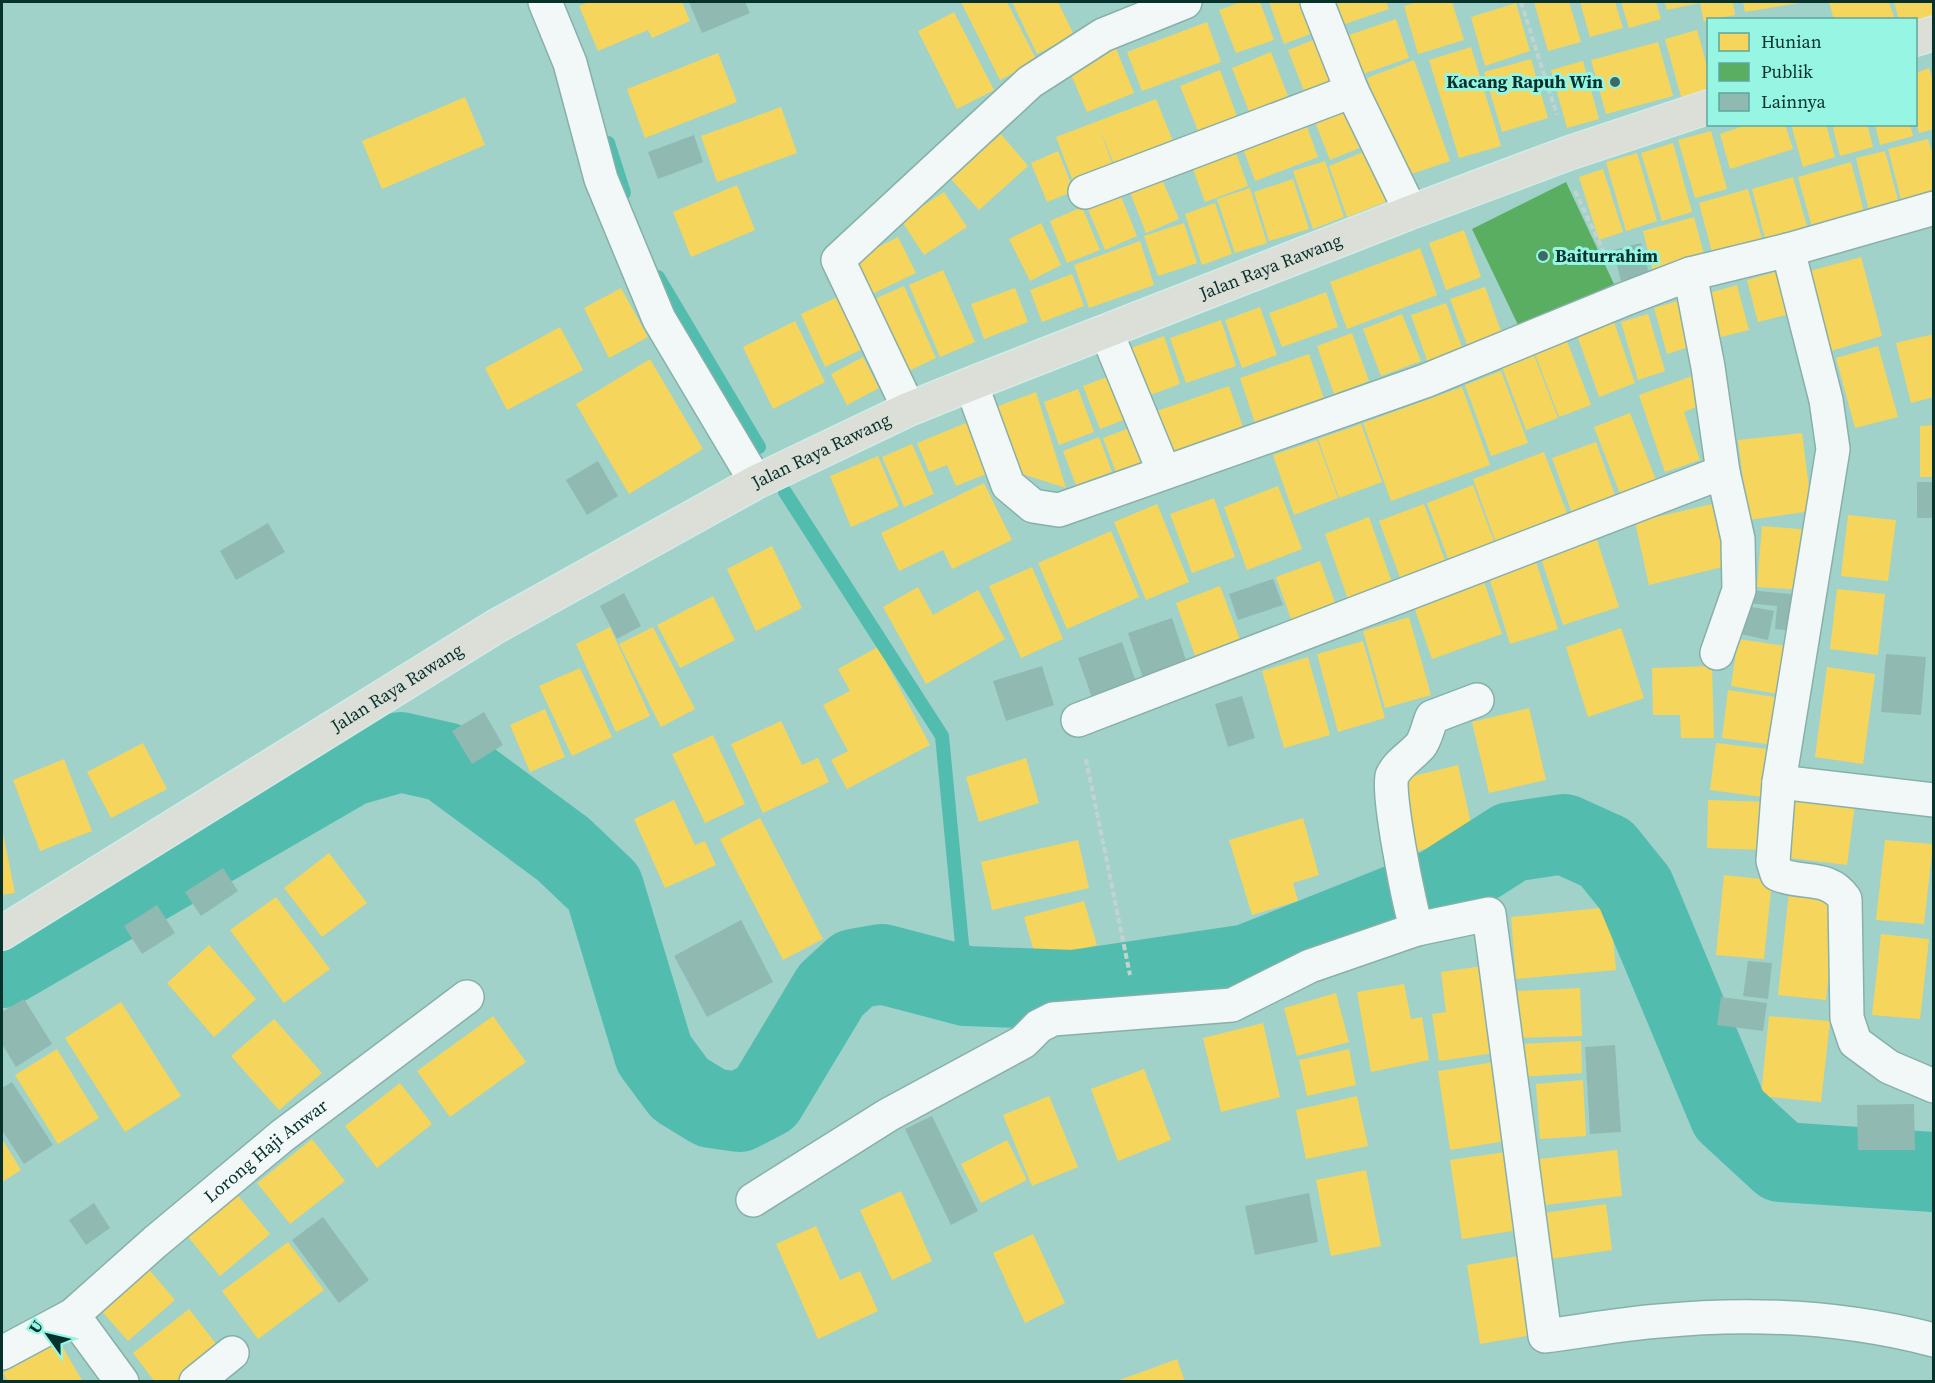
<svg xmlns="http://www.w3.org/2000/svg" width="1935" height="1383" viewBox="0 0 1935 1383" font-family="'Source Serif 4',serif">
<style>
.homes{fill:#f6d55c}
.public{fill:#5aae61}
.lines{fill:none;stroke-linecap:round;stroke-linejoin:round}
.stream{stroke:#52bdae;stroke-width:14}
.river{stroke:#52bdae;stroke-width:80}
.building{fill:#90b9b2}
.minor-casing{stroke:#88b0aa;stroke-width:36}
.major-casing{stroke:#d4ebe7;stroke-width:36}
.path{stroke:#c2d3d0;stroke-width:4;stroke-dasharray:6 3;stroke-linecap:butt}
.minor{stroke:#f1f8f7;stroke-width:33}
.major{stroke:#dcded8;stroke-width:33}
.poi-dot{fill:#3d6a63;stroke:#97f5e4;stroke-width:2}
.labels{text-anchor:middle;stroke-width:6;stroke-linejoin:round;paint-order:stroke}
.poi-label{font-size:18px;font-weight:bold;fill:#07322c;stroke:#97f5e4;text-anchor:end}
.street-label{font-size:18px;fill:#07322c;stroke:#97f5e4}
</style>
<rect width="100%" height="100%" fill="#a0d2ca"/>
<!-- homes -->
<g class="homes">
<polygon points="590,2 682,2 690,21 652,38 648,30 598,51 579,6"/>
<polygon points="961,2 1007,2 1037,61 1000,80"/>
<polygon points="1012,2 1058,2 1074,35 1037,54"/>
<polygon points="1241,2 1260,2 1274,40 1236,53 1219,10"/>
<polygon points="1269,2 1313,2 1323,29 1284,44"/>
<polygon points="1331,2 1386,2 1389,9 1339,26"/>
<polygon points="1419,2 1452,2 1464,40 1418,54 1404,6"/>
<polygon points="1534,2 1569,2 1581,42 1548,51"/>
<polygon points="1580,2 1615,2 1623,28 1590,37"/>
<polygon points="1621,2 1656,2 1661,19 1629,28"/>
<polygon points="1665,2 1733,2 1735,15 1708,20 1704,22 1700,3 1667,10"/>
<polygon points="1743,2 1799,2 1800,3 1745,12"/>
<polygon points="1829,2 1889,2 1895,20 1834,20"/>
<polygon points="1894,2 1934,2 1934,18 1916,23 1916,20 1899,20"/>
<polygon points="1516,3 1530,51 1485,66 1471,17"/>
<polygon points="954,12 994,90 957,109 918,31"/>
<polygon points="1396,19 1409,58 1360,75 1346,36"/>
<polygon points="1207,22 1221,62 1142,91 1127,52"/>
<polygon points="1697,30 1708,69 1708,89 1681,97 1665,39"/>
<polygon points="1328,34 1347,86 1308,101 1288,50"/>
<polygon points="1658,42 1673,96 1606,114 1591,60"/>
<polygon points="1115,46 1134,93 1087,112 1067,65"/>
<polygon points="1471,47 1501,146 1459,158 1429,60"/>
<polygon points="1271,52 1291,104 1252,119 1232,68"/>
<polygon points="718,53 737,102 645,138 627,89"/>
<polygon points="1531,59 1548,118 1502,132 1484,72"/>
<polygon points="1414,60 1450,161 1402,177 1367,78"/>
<polygon points="1583,61 1599,119 1567,128 1551,70"/>
<polygon points="1929,68 1934,83 1934,129 1919,133 1916,122 1916,73"/>
<polygon points="1220,70 1239,122 1201,138 1180,86"/>
<polygon points="465,97 485,145 382,189 362,141"/>
<polygon points="1156,99 1177,151 1118,174 1099,127 1116,174 1076,189 1056,137"/>
<polygon points="1352,102 1369,144 1330,160 1313,117"/>
<polygon points="781,107 797,153 717,182 701,136"/>
<polygon points="1306,124 1318,157 1255,181 1243,148"/>
<polygon points="1749,124 1785,124 1793,149 1730,169 1720,134"/>
<polygon points="1791,124 1826,124 1835,157 1803,167"/>
<polygon points="1832,124 1867,124 1873,147 1840,156"/>
<polygon points="1875,124 1910,124 1913,136 1880,145"/>
<polygon points="1711,131 1727,189 1695,198 1678,140"/>
<polygon points="1001,134 1028,166 979,210 950,178"/>
<polygon points="1928,139 1934,158 1934,194 1902,203 1888,149"/>
<polygon points="1673,143 1692,212 1662,221 1641,153"/>
<polygon points="1373,148 1393,199 1347,217 1329,166"/>
<polygon points="1058,151 1074,191 1047,202 1031,163"/>
<polygon points="1885,151 1899,204 1869,211 1856,158"/>
<polygon points="1236,153 1248,186 1205,202 1193,169"/>
<polygon points="1637,153 1657,221 1626,231 1606,162"/>
<polygon points="1325,161 1344,217 1313,229 1293,171"/>
<polygon points="1851,162 1864,212 1812,227 1798,177"/>
<polygon points="1603,169 1623,232 1599,240 1579,177"/>
<polygon points="1161,177 1179,219 1146,233 1129,190"/>
<polygon points="1793,177 1808,230 1766,242 1752,189"/>
<polygon points="1293,179 1309,229 1269,241 1254,192"/>
<polygon points="737,185 755,230 691,257 673,212"/>
<polygon points="1250,188 1267,243 1235,253 1217,199"/>
<polygon points="1748,189 1763,242 1713,256 1699,203"/>
<polygon points="944,192 967,227 924,255 901,220"/>
<polygon points="1120,194 1137,236 1105,250 1087,207"/>
<polygon points="1215,203 1232,254 1202,265 1185,214"/>
<polygon points="1082,207 1100,250 1067,263 1050,221"/>
<polygon points="1694,217 1705,258 1653,272 1643,231"/>
<polygon points="1041,223 1061,265 1030,281 1009,239"/>
<polygon points="1184,223 1197,263 1158,276 1144,236"/>
<polygon points="1464,230 1481,277 1446,290 1429,243"/>
<polygon points="898,237 916,273 872,294 855,259"/>
<polygon points="1140,241 1154,285 1089,308 1074,265"/>
<polygon points="1420,248 1437,295 1347,329 1330,282"/>
<polygon points="1861,257 1882,336 1827,352 1806,272"/>
<polygon points="943,270 975,342 940,357 909,285"/>
<polygon points="1783,270 1794,313 1758,322 1747,280"/>
<polygon points="1072,274 1084,306 1042,322 1030,290"/>
<polygon points="1737,285 1749,330 1717,338 1706,294"/>
<polygon points="904,286 936,358 900,375 868,302"/>
<polygon points="1485,287 1502,334 1468,347 1450,299"/>
<polygon points="621,288 648,337 609,358 584,308"/>
<polygon points="1015,288 1028,322 984,339 971,304"/>
<polygon points="1326,292 1338,327 1282,347 1269,313"/>
<polygon points="844,294 869,346 825,367 801,314"/>
<polygon points="1685,299 1698,344 1667,354 1654,308"/>
<polygon points="1446,303 1463,350 1428,363 1411,315"/>
<polygon points="1260,307 1277,355 1242,368 1225,320"/>
<polygon points="1402,314 1421,361 1381,376 1363,329"/>
<polygon points="1648,314 1665,371 1638,380 1621,322"/>
<polygon points="1221,320 1236,366 1186,383 1170,338"/>
<polygon points="795,321 825,382 773,409 743,347"/>
<polygon points="1614,322 1635,383 1599,397 1577,335"/>
<polygon points="560,327 583,370 507,410 485,368"/>
<polygon points="1352,333 1369,381 1334,394 1317,346"/>
<polygon points="1934,334 1934,397 1911,403 1896,343"/>
<polygon points="1164,336 1180,384 1140,399 1123,351"/>
<polygon points="1567,341 1591,405 1559,417 1535,354"/>
<polygon points="1878,346 1898,417 1855,428 1836,358"/>
<polygon points="1309,354 1325,402 1256,426 1240,378"/>
<polygon points="1534,355 1558,418 1526,430 1502,367"/>
<polygon points="863,357 879,388 847,405 831,374"/>
<polygon points="650,359 703,449 629,494 576,404"/>
<polygon points="1501,371 1528,443 1491,456 1465,385"/>
<polygon points="1118,373 1134,416 1100,429 1083,386"/>
<polygon points="1692,376 1701,405 1684,412 1700,460 1665,472 1639,395"/>
<polygon points="1229,386 1245,433 1170,459 1154,412"/>
<polygon points="1462,387 1490,465 1391,501 1363,423"/>
<polygon points="1078,389 1094,432 1059,445 1044,402"/>
<polygon points="1036,392 1066,488 1016,472 993,408"/>
<polygon points="1630,413 1656,480 1620,494 1594,427"/>
<polygon points="973,420 994,471 956,486 947,465 929,472 917,443"/>
<polygon points="1140,424 1153,458 1116,472 1103,438"/>
<polygon points="1361,424 1382,482 1339,498 1318,439"/>
<polygon points="1934,425 1934,477 1920,477 1920,426"/>
<polygon points="1802,433 1812,511 1748,520 1738,440"/>
<polygon points="1099,437 1112,472 1076,485 1063,451"/>
<polygon points="1317,440 1338,498 1294,515 1273,455"/>
<polygon points="1596,442 1617,501 1573,516 1552,458"/>
<polygon points="912,444 934,494 904,507 882,457"/>
<polygon points="1544,452 1570,521 1498,548 1473,479"/>
<polygon points="878,456 899,506 851,527 830,476"/>
<polygon points="984,483 1012,540 952,569 943,550 899,571 881,533"/>
<polygon points="1473,485 1495,544 1449,561 1427,503"/>
<polygon points="1278,486 1302,549 1247,570 1224,507"/>
<polygon points="1214,498 1235,557 1192,573 1170,514"/>
<polygon points="1157,504 1189,582 1146,600 1114,522"/>
<polygon points="1424,504 1446,563 1401,580 1379,521"/>
<polygon points="1712,504 1726,566 1649,585 1635,522"/>
<polygon points="1848,515 1896,520 1888,581 1841,576"/>
<polygon points="1369,517 1393,585 1349,602 1325,534"/>
<polygon points="1762,526 1810,530 1805,590 1757,587"/>
<polygon points="1111,531 1139,597 1067,629 1038,563"/>
<polygon points="1596,537 1619,607 1563,625 1540,555"/>
<polygon points="772,546 802,608 756,631 727,569"/>
<polygon points="1535,559 1558,629 1510,644 1488,574"/>
<polygon points="1320,561 1338,611 1294,627 1276,577"/>
<polygon points="1032,567 1063,639 1021,658 989,586"/>
<polygon points="1483,579 1502,634 1432,659 1413,604"/>
<polygon points="1220,586 1242,645 1197,661 1176,603"/>
<polygon points="918,587 933,615 978,590 1005,639 926,684 883,607"/>
<polygon points="1837,589 1885,594 1878,655 1830,649"/>
<polygon points="713,596 735,640 680,668 657,625"/>
<polygon points="1409,617 1431,695 1385,708 1363,631"/>
<polygon points="610,627 650,716 616,732 576,644"/>
<polygon points="653,627 695,709 661,727 619,644"/>
<polygon points="1621,628 1644,698 1588,717 1566,647"/>
<polygon points="1738,639 1799,648 1791,696 1731,686"/>
<polygon points="1363,641 1385,718 1338,732 1317,654"/>
<polygon points="878,647 930,745 847,789 831,760 848,751 823,705 850,691 838,669"/>
<polygon points="1308,657 1330,735 1284,748 1262,671"/>
<polygon points="1712,666 1714,738 1681,738 1680,715 1653,715 1652,668"/>
<polygon points="1827,667 1875,674 1863,764 1815,757"/>
<polygon points="580,668 612,737 572,756 539,686"/>
<polygon points="1728,690 1789,699 1782,746 1722,738"/>
<polygon points="1529,708 1546,780 1489,793 1472,722"/>
<polygon points="545,709 565,757 530,772 510,725"/>
<polygon points="781,721 802,765 818,758 829,782 763,813 731,744"/>
<polygon points="713,735 745,804 705,823 672,754"/>
<polygon points="143,743 167,789 111,818 87,772"/>
<polygon points="1716,743 1776,750 1770,798 1710,790"/>
<polygon points="1026,758 1039,803 979,822 966,777"/>
<polygon points="64,759 92,831 40,851 13,780"/>
<polygon points="1458,765 1474,837 1417,851 1401,779"/>
<polygon points="1790,796 1855,804 1847,865 1782,857"/>
<polygon points="674,800 695,845 705,841 716,865 665,888 634,819"/>
<polygon points="1708,800 1770,802 1768,850 1707,848"/>
<polygon points="760,818 823,939 783,960 720,839"/>
<polygon points="1303,818 1319,875 1293,883 1298,901 1252,915 1229,840"/>
<polygon points="2,829 15,893 2,895"/>
<polygon points="1078,840 1089,888 992,910 981,862"/>
<polygon points="1885,840 1933,844 1924,924 1876,920"/>
<polygon points="329,853 367,903 322,937 284,888"/>
<polygon points="1724,875 1772,880 1764,959 1716,955"/>
<polygon points="1789,892 1837,897 1826,1000 1778,995"/>
<polygon points="276,897 330,969 284,1003 230,930"/>
<polygon points="1084,901 1097,945 1037,962 1024,917"/>
<polygon points="1610,907 1616,970 1516,979 1511,917"/>
<polygon points="1881,934 1929,939 1920,1019 1872,1015"/>
<polygon points="209,945 256,999 214,1037 167,983"/>
<polygon points="1490,965 1502,1052 1439,1061 1432,1014 1446,1012 1441,972"/>
<polygon points="1404,984 1411,1019 1422,1017 1429,1060 1371,1072 1357,992"/>
<polygon points="1580,988 1582,1036 1519,1038 1517,991"/>
<polygon points="1336,993 1349,1042 1297,1056 1284,1008"/>
<polygon points="121,1002 181,1096 125,1132 65,1038"/>
<polygon points="493,1016 526,1062 450,1117 417,1071"/>
<polygon points="1769,1016 1830,1021 1821,1102 1761,1096"/>
<polygon points="274,1019 322,1073 279,1110 231,1056"/>
<polygon points="1263,1023 1280,1097 1221,1112 1203,1038"/>
<polygon points="1581,1041 1582,1073 1519,1077 1518,1044"/>
<polygon points="57,1049 99,1118 58,1144 15,1075"/>
<polygon points="1349,1049 1356,1085 1307,1096 1299,1060"/>
<polygon points="1500,1061 1512,1140 1450,1150 1438,1071"/>
<polygon points="1144,1069 1171,1140 1118,1161 1091,1089"/>
<polygon points="1583,1080 1586,1136 1540,1139 1536,1084"/>
<polygon points="400,1083 432,1124 377,1168 345,1126"/>
<polygon points="1049,1096 1078,1167 1032,1186 1003,1115"/>
<polygon points="1357,1096 1368,1146 1306,1159 1296,1110"/>
<polygon points="2,1139 21,1170 2,1182"/>
<polygon points="312,1139 345,1181 290,1224 257,1183"/>
<polygon points="1007,1140 1027,1180 981,1203 961,1164"/>
<polygon points="1617,1150 1622,1196 1536,1206 1531,1160"/>
<polygon points="1512,1151 1524,1229 1462,1239 1450,1160"/>
<polygon points="1366,1170 1381,1246 1331,1256 1316,1180"/>
<polygon points="901,1191 932,1261 892,1280 860,1210"/>
<polygon points="235,1192 270,1234 220,1276 185,1233"/>
<polygon points="1606,1204 1612,1250 1550,1259 1544,1213"/>
<polygon points="816,1226 840,1280 860,1271 878,1311 818,1339 776,1244"/>
<polygon points="1033,1234 1065,1303 1025,1323 993,1253"/>
<polygon points="288,1242 324,1290 258,1339 222,1291"/>
<polygon points="1524,1255 1537,1334 1480,1344 1467,1265"/>
<polygon points="146,1266 175,1300 128,1341 98,1307"/>
<polygon points="189,1309 221,1350 182,1382 155,1382 133,1353"/>
<polygon points="59,1341 83,1382 8,1382 3,1373"/>
<polygon points="1177,1359 1185,1382 1117,1382 1117,1381"/>
</g>
<!-- public -->
<polygon class="public" points="1566,182 1614,284 1520,329 1472,229"/>
<g class="lines">
<!-- stream -->
<g class="stream">
<polyline points="608,143 624,193"/>
<polyline points="658,277 759,447"/>
<polyline points="785,492 942,736 966,986"/>
</g>
<!-- river -->
<polyline class="river" points="2,968 351,766 400,752 445,762 563,849 604,888 654,1054 680,1089 711,1108 739,1112 766,1098 831,990 854,969 882,964 966,986 1073,990 1248,964 1439,888 1511,842 1564,834 1606,853 1635,889 1729,1114 1781,1162 1934,1172"/>
</g>
<!-- building -->
<g class="building">
<polygon points="689,2 745,2 750,13 702,33"/>
<polygon points="694,135 703,162 658,179 648,152"/>
<polygon points="1641,243 1649,274 1621,281 1613,250"/>
<polygon points="598,461 618,496 587,515 566,480"/>
<rect x="1917" y="482" width="17" height="36"/>
<polygon points="268,523 285,552 236,580 220,551"/>
<polygon points="1273,579 1283,605 1238,620 1229,594"/>
<polygon points="1748,590 1801,595 1797,631 1775,629 1777,606 1747,603"/>
<polygon points="624,593 641,626 617,639 600,606"/>
<polygon points="1747,606 1774,611 1768,640 1741,634"/>
<polygon points="1172,618 1189,669 1145,684 1128,633"/>
<polygon points="1122,642 1139,691 1095,706 1078,658"/>
<polygon points="1886,654 1926,657 1921,715 1881,712"/>
<polygon points="1042,666 1054,705 1006,721 993,681"/>
<polygon points="1242,696 1255,738 1228,747 1215,704"/>
<polygon points="484,712 503,745 472,764 452,731"/>
<polygon points="223,868 238,891 201,916 185,892"/>
<polygon points="157,905 175,933 142,954 124,926"/>
<polygon points="741,920 773,982 707,1017 674,956"/>
<polygon points="1748,961 1772,963 1768,999 1743,996"/>
<polygon points="1721,997 1767,1003 1763,1031 1717,1025"/>
<polygon points="24,999 52,1044 16,1067 2,1044 2,1012"/>
<polygon points="1615,1045 1621,1132 1590,1134 1585,1047"/>
<polygon points="12,1082 53,1145 24,1164 2,1130 2,1088"/>
<polygon points="1914,1104 1915,1150 1858,1150 1857,1105"/>
<polygon points="932,1116 978,1211 951,1225 905,1129"/>
<polygon points="1309,1193 1318,1242 1255,1255 1245,1206"/>
<polygon points="94,1203 110,1228 86,1245 69,1220"/>
<polygon points="323,1217 369,1280 339,1303 292,1240"/>
</g>
<g class="lines">
<!-- minor casing -->
<g class="minor-casing">
<g id="minor">
<polyline points="545,2 570,63 601,179 659,319 756,482"/>
<polyline points="1317,2 1352,91 1411,212"/>
<polyline points="1085,192 1352,91"/>
<path d="M1788 250 1826 400 1833 449 1779 782 1773 861 1777 874C1803 885 1828 874 1845 899L1847 1018 1855 1042 1889 1067 1934 1086"/>
<polyline points="1690,274 1708,367 1723,472 1738,539 1739,590 1717,653"/>
<polyline points="1106,331 1164,472"/>
<polyline points="971,384 1008,485 1033,506 1059,510 1425,381 1625,299 1690,274 1788,250 1934,208"/>
<polyline points="909,409 838,260 1030,82 1103,35 1185,2"/>
<polyline points="1078,720 1723,472"/>
<polyline points="1779,782 1934,800"/>
<path d="M1417 929C1410 911 1386 789 1392 776 1398 763 1410 757 1420 746 1426 739 1428 726 1432 717L1477 700"/>
<path d="M753 1200 888 1115 1023 1042 1039 1026 1053 1019 1232 1005 1310 966 1417 929 1489 914 1545 1336C1583 1331 1621 1324 1659 1321 1750 1312 1845 1317 1934 1340"/>
<polyline points="73,1315 122,1382"/>
<path id="s1" d="M2 1353 73 1315 155 1242 282 1136 467 997"/>
<polyline points="196,1382 232,1353"/>
</g>
</g>
<!-- major casing -->
<g class="major-casing">
<g id="major">
<polyline points="1916,39 1934,33"/>
<path id="s2" d="M2 933 495 627 756 482 909 409 971 384 1411 212 1569 153 1708 107"/>
</g>
</g>
<!-- path -->
<g class="path">
<polyline points="1521,2 1557,115"/>
<polyline points="1575,191 1609,263"/>
<polyline points="1086,759 1130,975"/>
</g>
<!-- minor -->
<use href="#minor" class="minor"/>
<!-- major -->
<use href="#major" class="major"/>
</g>
<!-- markers -->
<g class="poi-dot">
<circle cx="1615" cy="82" r="6"/>
<circle cx="1543" cy="256" r="6"/>
</g>
<g class="labels">
<!-- poi labels -->
<g class="poi-label">
<text x="1603" y="88">Kacang Rapuh Win</text>
<text x="1555" y="262" text-anchor="start">Baiturrahim</text>
</g>
<!-- street labels -->
<g class="street-label">
<text dy="6" stroke="none"><textPath href="#s2" startOffset="1437">Jalan Raya Rawang</textPath></text>
<text dy="6" stroke="none"><textPath href="#s2" startOffset="951">Jalan Raya Rawang</textPath></text>
<text dy="6" stroke="none"><textPath href="#s2" startOffset="465">Jalan Raya Rawang</textPath></text>
<text dy="6" stroke="none"><textPath href="#s1" startOffset="334">Lorong Haji Anwar</textPath></text>
</g>
</g>
<!-- border -->
<rect width="1935" height="1383" fill="none" stroke="#07322c" stroke-width="6"/>
<!-- legend -->
<rect x="1707" y="18" width="210" height="108" fill="#97f5e4" stroke="#5da79a" stroke-width="1.5"/>
<rect x="1719" y="33" width="30" height="18" fill="#f6d55c" stroke="#5da79a" stroke-width="1.5"/>
<text x="1761" y="48" font-size="18" fill="#07322c">Hunian</text>
<rect x="1719" y="63" width="30" height="18" fill="#5aae61" stroke="#5da79a" stroke-width="1.5"/>
<text x="1761" y="78" font-size="18" fill="#07322c">Publik</text>
<rect x="1719" y="93" width="30" height="18" fill="#90b9b2" stroke="#5da79a" stroke-width="1.5"/>
<text x="1761" y="108" font-size="18" fill="#07322c">Lainnya</text>
<!-- north arrow -->
<g transform="translate(48 1335) rotate(304)" stroke="#97f5e4" stroke-width="4.5" paint-order="stroke">
<path d="M0-4.5L10 22L0 15L-10 22Z" fill="#07322c"/>
<text y="-9" font-size="16" font-weight="bold" text-anchor="middle" fill="#07322c">U</text>
</g>
</svg>
